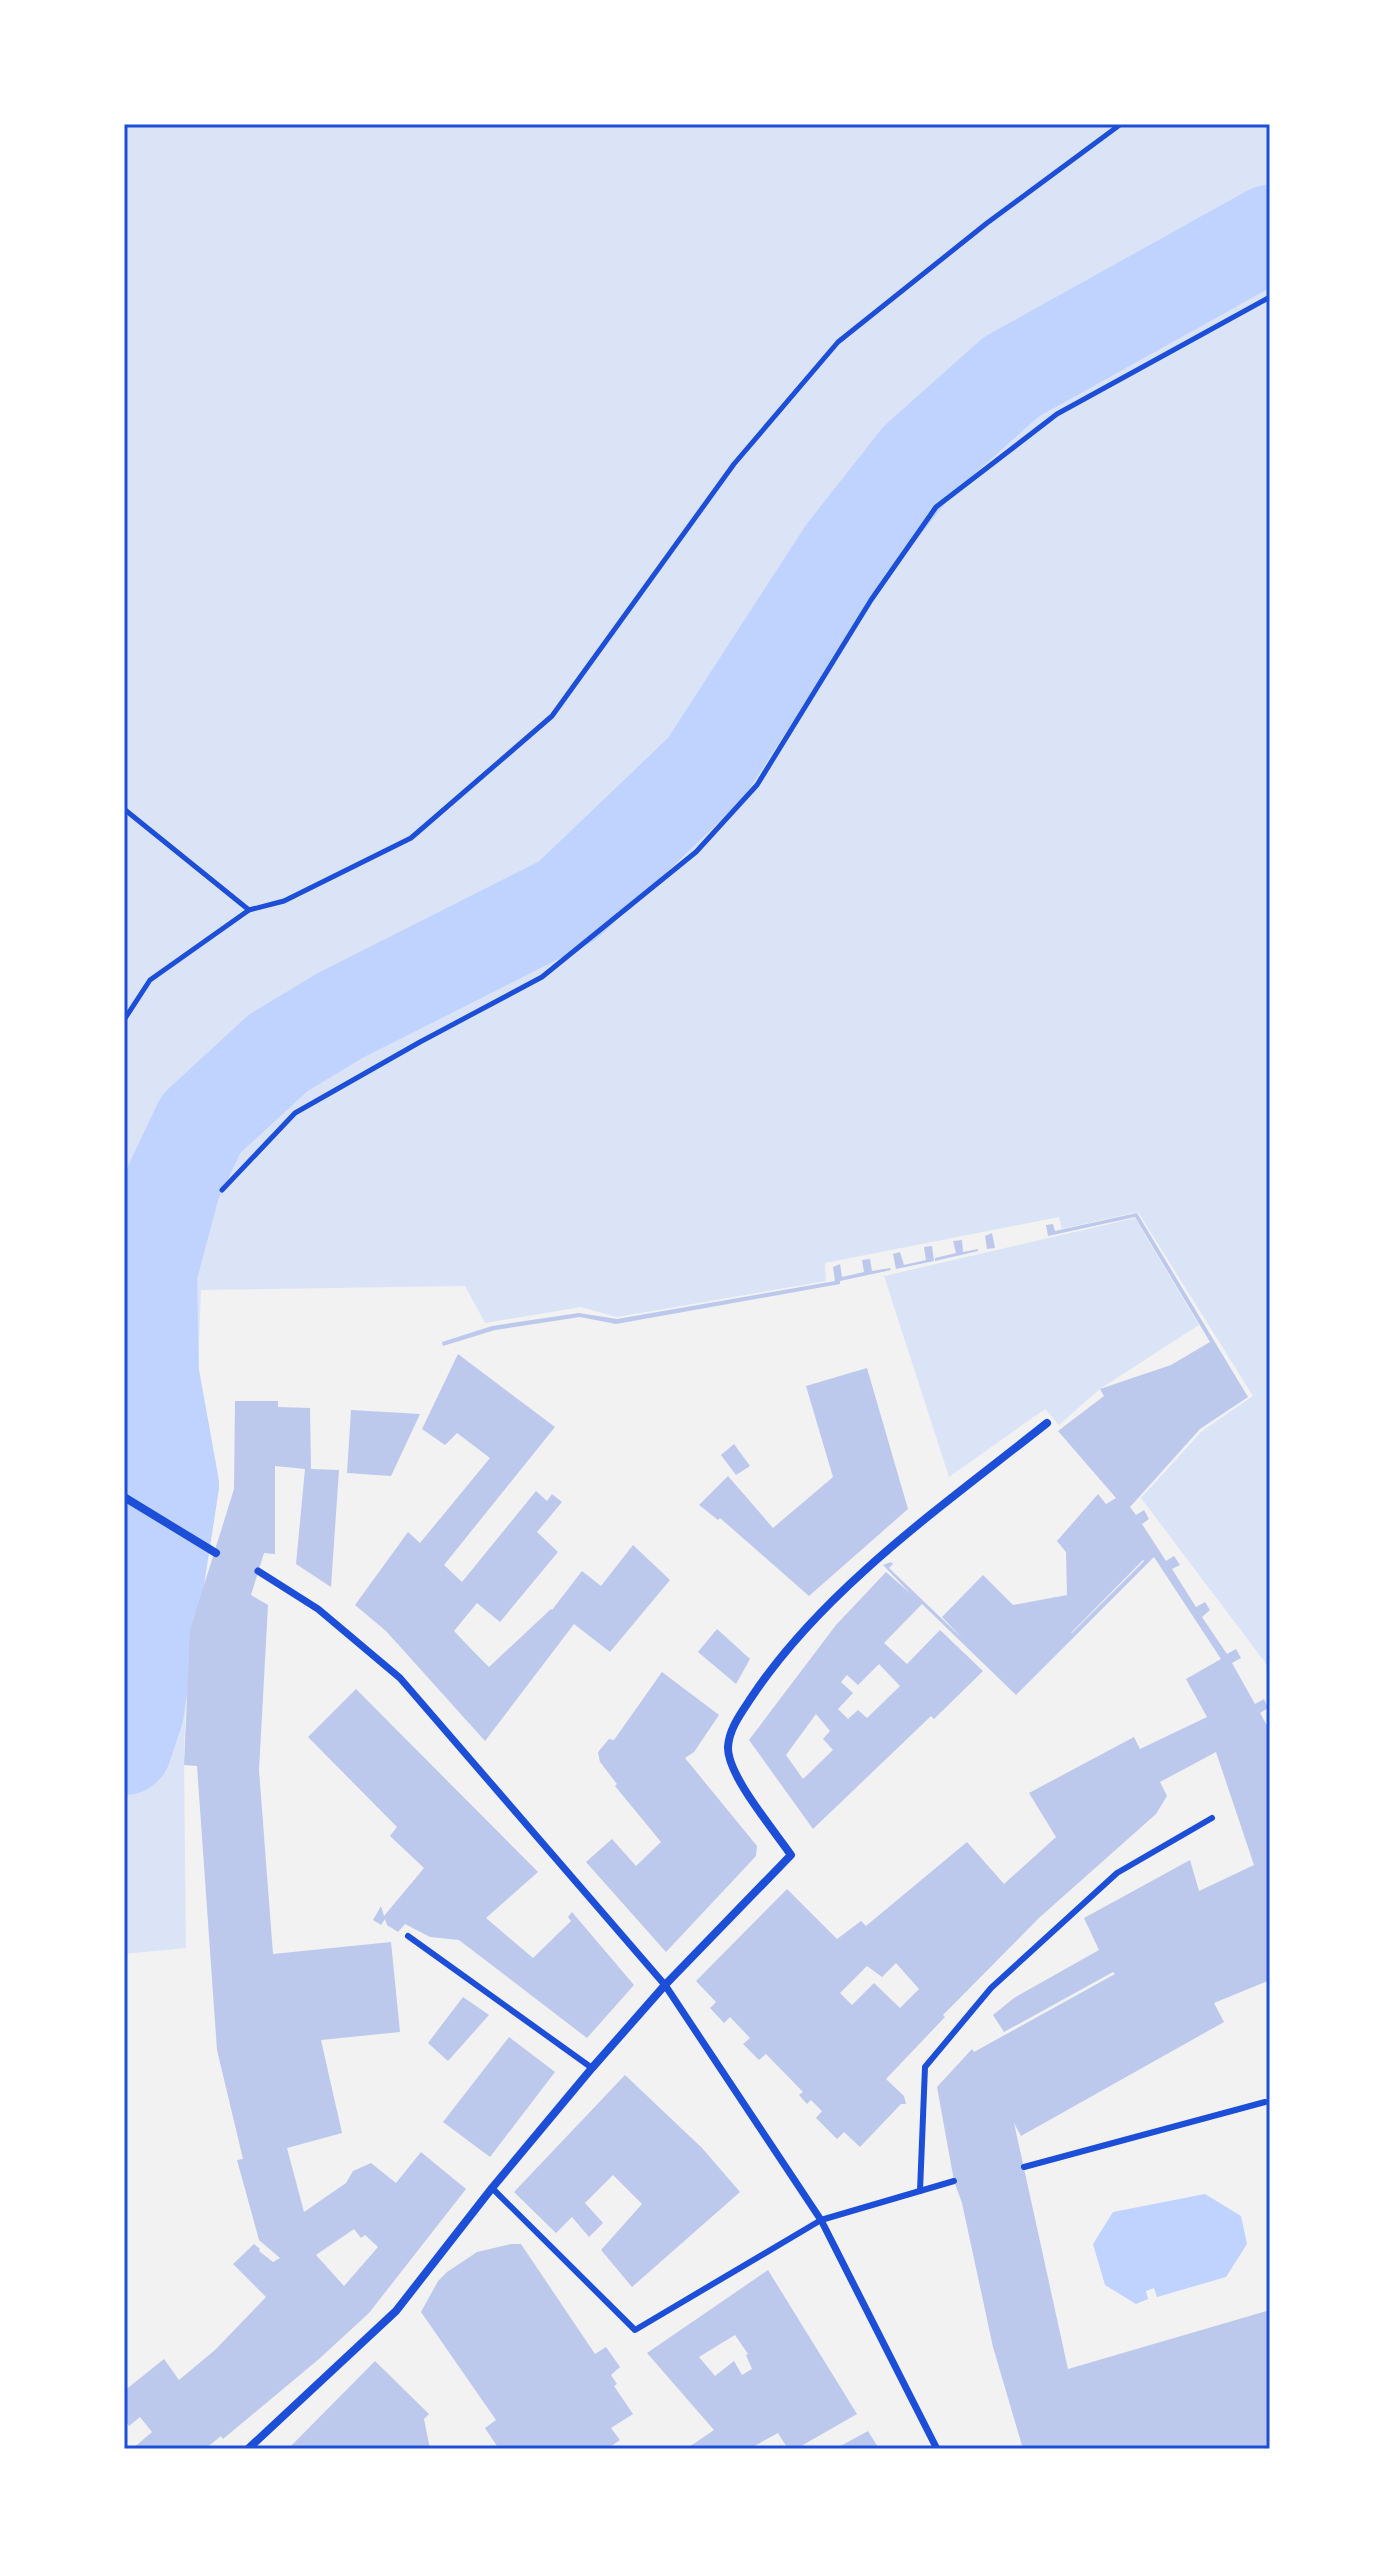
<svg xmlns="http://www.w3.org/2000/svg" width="1394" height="2573" viewBox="0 0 1394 2573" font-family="'Open Sans',sans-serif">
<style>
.green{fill:#dbe4f7}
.water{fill:#bfd3fe}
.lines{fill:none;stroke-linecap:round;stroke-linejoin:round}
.river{stroke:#bfd3fe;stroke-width:96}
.building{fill:#bdc9ec;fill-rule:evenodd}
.path{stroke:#1d4ed8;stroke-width:5}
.service{stroke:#1d4ed8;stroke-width:6}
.pedestrian{stroke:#1d4ed8;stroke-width:7}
.minor{stroke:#1d4ed8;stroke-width:8}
.neatline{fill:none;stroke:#1d4ed8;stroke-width:3}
</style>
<rect width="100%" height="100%" fill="#f2f2f2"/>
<!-- green -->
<g class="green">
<polygon points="124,124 1270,124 1270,1669 1141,1498 1202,1431 1253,1396 1138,1212 1062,1229 1059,1217 825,1263 826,1281 617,1317 581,1307 485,1323 465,1286 201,1290 184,1756 186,1948 124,1954"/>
<polygon points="1135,1218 1199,1325 1100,1389 1059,1425 1045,1409 949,1477 884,1276"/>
</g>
<!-- water -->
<polygon class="water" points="1205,2194 1241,2216 1247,2244 1226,2277 1157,2297 1154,2288 1146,2291 1148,2299 1136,2304 1105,2285 1093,2244 1113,2212"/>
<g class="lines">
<!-- river -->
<polyline class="river" points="124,1747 136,1711 171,1485 151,1374 149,1273 173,1183 201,1124 278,1053 341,1015 567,901 705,769 845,553 919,459 1011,377 1270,233"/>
</g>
<!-- building -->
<g class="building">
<path d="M1137 1213 1248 1397 1200 1429 1130 1507 1136 1515 1144 1510 1149 1519 1142 1524 1166 1561 1174 1556 1180 1565 1172 1569 1196 1607 1205 1602 1210 1610 1202 1617 1227 1654 1236 1649 1241 1658 1232 1663 1255 1704 1264 1699 1268 1708 1260 1713 1270 1731V1980L1214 2003 1224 2022 1021 2136 1014 2123 1068 2369 1270 2310V2449H1023L993 2347 962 2203 954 2181 937 2087 972 2049 974 2052 1115 1974 1113 1972 1004 2032 993 2015 1014 1998 1099 1950 1084 1918 1190 1860 1199 1891 1254 1865 1216 1752 1160 1782 1167 1796 1156 1814 1040 1917 943 2015 945 2017 886 2079 904 2096 906 2104H901L860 2147 844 2132 837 2139 816 2118 822 2111 811 2100 807 2104 799 2095 803 2092 766 2054 759 2060 743 2044 750 2038 730 2017 724 2023 710 2008 716 2002 696 1981 787 1889 837 1939 861 1921 866 1926 967 1842 1004 1884 1056 1837 1029 1793 1134 1737 1140 1749 1207 1717 1186 1679 1221 1659 1154 1557 1016 1695 922 1604 884 1643 907 1664 940 1630 983 1671 934 1719 931 1716 813 1829 749 1740 836 1625 886 1572 911 1594 883 1565 891 1562 893 1564 889 1568 963 1639 942 1617 983 1575 1013 1605 1067 1595 1066 1552 1057 1541 1098 1494 1106 1504 1116 1498 1058 1431 1104 1396 1100 1389 1171 1365 1210 1342 1135 1217 1048 1236 1046 1225 1053 1224 1055 1231ZM1143 1560 1144 1561 1072 1633H1071ZM879 1664 900 1686 867 1718 858 1710 848 1719 838 1709 853 1693 841 1682 847 1675 858 1685ZM816 1714 830 1731 823 1739 833 1750 803 1779 786 1755ZM896 1963 919 1989 900 2008 874 1983 852 2005 840 1993 867 1966 882 1977Z"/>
<polygon points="992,1233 995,1248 987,1249 985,1236"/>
<polygon points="962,1240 963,1252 978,1249 978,1251 935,1261 935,1258 956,1253 953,1241"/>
<polygon points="932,1246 934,1261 896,1269 893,1254 900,1252 904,1265 926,1260 924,1247"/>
<polygon points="870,1259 872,1271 890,1268 891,1270 840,1281 840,1284 616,1324 580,1317 495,1330 443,1346 442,1342 492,1326 579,1313 617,1319 835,1281 833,1267 840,1264 842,1277 864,1272 862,1260"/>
<polygon points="458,1354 555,1427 444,1565 462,1582 536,1491 547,1501 552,1494 562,1502 537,1532 558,1552 500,1622 477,1603 454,1631 473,1651 489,1667 551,1609 552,1610 582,1571 601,1586 633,1545 670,1580 610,1652 574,1624 485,1741 386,1631 355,1605 408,1532 420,1543 490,1458 457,1433 445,1445 422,1429"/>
<polygon points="867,1368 908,1509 809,1596 720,1518 718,1520 699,1505 728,1476 773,1528 833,1477 806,1386"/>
<path d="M235 1401H278V1407L310 1408 311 1469 339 1470 331 1587 296 1564 305 1469 275 1466V1554L264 1553 251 1595 268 1605 259 1770 273 1954 391 1942 400 2032 321 2040 342 2133 287 2148 304 2212 346 2183 353 2171 371 2163 396 2183 421 2152 466 2189 369 2313 319 2359 223 2439 221 2436 205 2449H132L152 2432 140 2417 129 2426 124 2419V2391L164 2359 179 2380 215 2350 266 2297 233 2264 254 2244 260 2249 259 2251 273 2262 280 2258 259 2240 237 2160 243 2159 217 2050 197 1766 184 1765 190 1630 234 1489ZM354 2229 361 2238 365 2235 378 2247 344 2286 316 2255Z"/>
<polygon points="351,1410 420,1414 391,1476 347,1473"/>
<polygon points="734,1444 750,1466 736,1475 721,1455"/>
<polygon points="717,1629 750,1659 736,1684 698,1652"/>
<polygon points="662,1672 719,1715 694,1752 685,1758 757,1846 756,1856 666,1952 586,1862 612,1839 636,1866 661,1842 615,1786 617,1784 600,1762 598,1752 609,1739 614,1740"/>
<polygon points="356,1689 538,1872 486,1918 533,1958 571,1921 568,1917 572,1912 634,1985 587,2038 459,1940 430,1937 405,1924 398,1932 387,1925 385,1919 381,1925 373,1920 381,1906 384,1916 424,1868 390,1836 397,1827 308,1737"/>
<polygon points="463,1997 489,2015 448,2061 428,2043"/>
<polygon points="509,2037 555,2072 490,2157 443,2122"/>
<polygon points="625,2075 702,2148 740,2192 632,2287 601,2250 642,2204 613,2175 585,2203 603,2223 589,2237 572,2217 556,2233 514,2192"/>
<polygon points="511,2244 521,2244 595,2354 606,2347 620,2367 611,2375 617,2384 614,2386 633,2414 611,2428 620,2440 607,2449 499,2449 485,2428 496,2420 421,2312 438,2281 447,2272 477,2252"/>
<path d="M768 2270 857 2414 796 2449H788L778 2433 749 2449H686L714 2430 647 2353ZM735 2335 748 2354 746 2355 752 2369 742 2375 734 2361 715 2376 699 2357Z"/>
<polygon points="375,2361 429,2414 424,2419 430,2449 288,2449"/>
<polygon points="868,2431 879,2449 835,2449"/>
</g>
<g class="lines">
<!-- path -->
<g class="path">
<polyline points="124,809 249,910"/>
<polyline points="124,1020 150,980 249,910 284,901 411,838 552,716 734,464 838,342 987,223 1121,124"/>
<polyline points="222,1190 295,1113 420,1042 542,977 696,852 757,785 871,600 936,507 1057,414 1270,297"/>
</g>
<!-- service -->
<g class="service">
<polyline points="408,1936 592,2068"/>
<polyline points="1024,2167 1265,2102"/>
<polyline points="492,2188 635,2330 821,2220 954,2181"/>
<polyline points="920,2191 925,2067 991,1988 1117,1873 1212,1818"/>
</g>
<!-- pedestrian -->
<polyline class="pedestrian" points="258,1571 318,1609 400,1678 665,1985 821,2220 937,2449"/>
<!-- minor -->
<g class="minor">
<polyline points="124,1497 216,1553"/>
<path d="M248 2449 396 2311 492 2188 592 2068 665 1985 791 1855C774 1830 727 1775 728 1747 729 1729 741 1713 751 1698 823 1589 945 1504 1047 1423"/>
</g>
</g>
<!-- border -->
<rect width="1394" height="2573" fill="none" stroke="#ffffff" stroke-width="252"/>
<rect x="126" y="126" width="1142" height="2321" class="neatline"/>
</svg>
